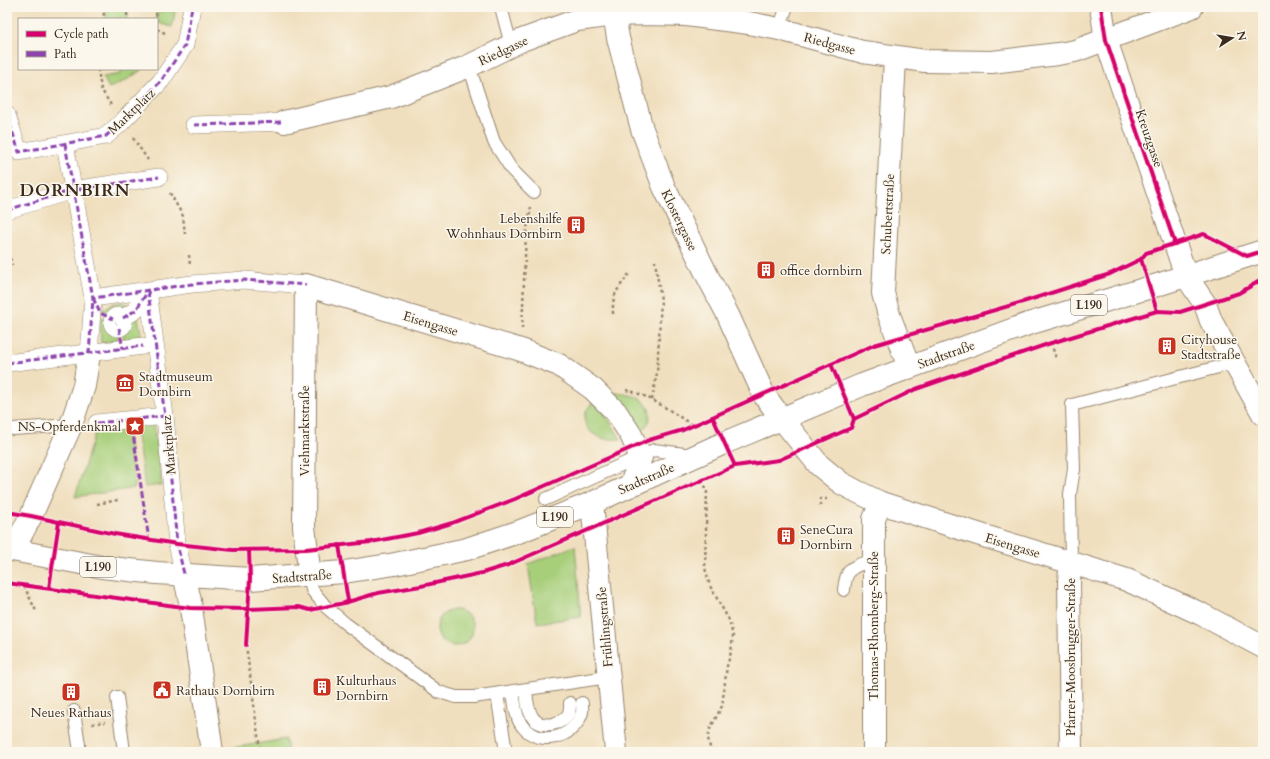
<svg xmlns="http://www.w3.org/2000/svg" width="1270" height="759" viewBox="0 0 1270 759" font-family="Cardo,serif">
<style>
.green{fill:#a7cf7a;stroke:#717c4c}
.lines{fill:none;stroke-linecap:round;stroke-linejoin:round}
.service-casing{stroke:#96846e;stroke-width:14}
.pedestrian-casing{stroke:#96846e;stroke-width:18}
.minor-casing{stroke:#96846e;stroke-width:24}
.tertiary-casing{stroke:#96846e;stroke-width:24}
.secondary-casing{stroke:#96846e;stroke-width:24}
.primary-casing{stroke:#96846e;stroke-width:24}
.path{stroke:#96846e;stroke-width:2.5;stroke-dasharray:3 3;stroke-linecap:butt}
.service{stroke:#fff;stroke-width:12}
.pedestrian{stroke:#fff;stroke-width:17}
.minor{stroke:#fff;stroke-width:22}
.tertiary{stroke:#fff;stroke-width:22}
.secondary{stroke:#fff;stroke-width:22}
.primary{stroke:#fff;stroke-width:22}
.quiet{stroke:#8e44ad;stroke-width:3;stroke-dasharray:6 3;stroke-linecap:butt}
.cycleway-casing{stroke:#fbf7ec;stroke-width:6}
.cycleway{stroke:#d6006c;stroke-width:4}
.labels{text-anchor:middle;stroke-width:3;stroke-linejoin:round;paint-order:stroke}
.shield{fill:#fbf7ec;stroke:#75685c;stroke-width:1}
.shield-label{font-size:12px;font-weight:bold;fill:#3b2a1e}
.street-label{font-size:13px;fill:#3b2a1e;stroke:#fbf7ec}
.poi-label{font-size:13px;fill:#3b2a1e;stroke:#fbf7ec;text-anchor:start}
.district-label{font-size:17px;font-weight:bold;letter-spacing:1px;fill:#3b2a1e;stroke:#fbf7ec}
</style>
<rect width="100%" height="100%" fill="#fbf7ec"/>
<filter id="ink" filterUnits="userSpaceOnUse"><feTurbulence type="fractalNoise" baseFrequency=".025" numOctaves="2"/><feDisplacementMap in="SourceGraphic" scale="8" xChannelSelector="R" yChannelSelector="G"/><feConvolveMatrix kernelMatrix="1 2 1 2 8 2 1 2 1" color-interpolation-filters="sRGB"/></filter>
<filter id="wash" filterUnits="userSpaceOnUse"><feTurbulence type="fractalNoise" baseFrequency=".012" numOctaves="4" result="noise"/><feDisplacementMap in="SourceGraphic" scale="16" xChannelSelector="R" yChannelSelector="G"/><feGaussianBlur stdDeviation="0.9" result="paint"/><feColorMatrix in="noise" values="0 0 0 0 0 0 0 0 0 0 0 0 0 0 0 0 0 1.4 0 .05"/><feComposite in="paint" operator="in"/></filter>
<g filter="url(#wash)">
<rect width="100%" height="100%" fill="#f0dfbe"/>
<!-- green -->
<g class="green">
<polygon points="105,7 126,7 128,19 107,19"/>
<polygon points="164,7 176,7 172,27 158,23 156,11 164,11"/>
<polygon points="121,69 143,69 125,81 109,88 103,77 121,74"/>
<path d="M121 302 127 304 133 308 118 311 111 314 102 311C108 305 113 303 121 302Z"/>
<polygon points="137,313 142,338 124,340 123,332 129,328 130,318"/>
<polygon points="100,318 108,320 110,329 117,333 118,341 101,343"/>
<path d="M617 393C623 394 630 394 636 397 652 403 655 421 641 431L609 395Z"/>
<path d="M596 400 621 439C615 439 608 440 602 438 581 431 579 412 596 400Z"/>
<polygon points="153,422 162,485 145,487 135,424"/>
<polygon points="126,425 135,488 75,497 96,429"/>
<polygon points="575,546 581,617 537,623 528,564"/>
<circle cx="455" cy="628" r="18"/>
<polygon points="286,739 288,752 226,752 225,749"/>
</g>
</g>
<g filter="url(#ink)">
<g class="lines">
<!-- service casing -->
<g class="service-casing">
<g id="service">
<polyline points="501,7 511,45"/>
<polyline points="779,29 786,9"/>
<polyline points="469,66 494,142 512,170 534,192"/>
<polyline points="13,429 71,425"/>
<polyline points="546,499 654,450 692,455"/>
<polyline points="1071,563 1070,494 1074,469 1072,405 1234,363"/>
<polyline points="310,576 312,590 326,607 346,624 439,692 456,697 474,697 608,677"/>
<path d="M844 590C846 567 852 567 873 560"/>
<path d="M526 690C527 699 527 710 533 718 542 729 563 725 569 713 570 710 570 706 570 703"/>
<path d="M513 692C515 703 515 718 523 727 540 747 573 738 581 715 583 712 582 707 582 703"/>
<polyline points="497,694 506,752"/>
<polyline points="117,697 124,752"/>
<polyline points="74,711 80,752"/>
</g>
</g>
<!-- pedestrian casing -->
<g class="pedestrian-casing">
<g id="pedestrian">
<polyline points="7,115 19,152 106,136 122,122 161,81 185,45 192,7"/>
<polyline points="194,125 284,122"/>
<polyline points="65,144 93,298 192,284 244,280 306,285"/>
<polyline points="7,210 73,190 159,177"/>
<polyline points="148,291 165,416 177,544 184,574"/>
<circle cx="118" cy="322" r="6"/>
<polyline points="123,318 136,310 148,291"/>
<polyline points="89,354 93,298"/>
<polyline points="7,363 143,346"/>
<polyline points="97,423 165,416"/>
</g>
</g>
<!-- minor casing -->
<g class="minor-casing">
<g id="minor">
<polyline points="1101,7 1106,40 1186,276 1205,304 1211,321 1263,414"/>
<polyline points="895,58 883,293 889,315 909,367"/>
<polyline points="284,122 391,97 469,66 522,40 577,20 614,15 648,14 686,15 749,23 779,29 863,52 925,61 992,62 1058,54 1075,51 1192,7"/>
<polyline points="592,503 616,752"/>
<polyline points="13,550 31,516 71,425 84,386 89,354"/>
<polyline points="1071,563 1069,580 1071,752"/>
<polyline points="184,574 190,601 212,752"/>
<polyline points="310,576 304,527 306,285 521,350 559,365 593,389 616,412 631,435 641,457 631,484"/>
<polyline points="874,752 874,519 881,503"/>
</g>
</g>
<!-- tertiary casing -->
<g class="tertiary-casing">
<polyline id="tertiary" points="613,7 618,38 638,114 642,129 664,187 708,277 728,315 764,395 782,419"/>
</g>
<!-- secondary casing -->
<g class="secondary-casing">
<polyline id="secondary" points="782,419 819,465 841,483 856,491 881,503 984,536 1127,580 1201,614 1263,647"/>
</g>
<!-- primary casing -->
<g class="primary-casing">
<polyline id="primary" points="7,549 102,567 157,573 250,579 344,572 395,564 467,549 518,532 592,503 724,443 862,385 1028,324 1151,287 1263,251"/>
</g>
<!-- path -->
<g class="path">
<polyline points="102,7 105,19"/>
<polyline points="126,7 128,19"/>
<polyline points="155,7 157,19"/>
<polyline points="157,29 167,34"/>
<polyline points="98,69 101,89 111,105"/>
<polyline points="133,138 148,160"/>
<polyline points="170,193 183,216 185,234"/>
<polyline points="189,255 190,266"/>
<polyline points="10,258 12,265"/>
<path d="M613 314C612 293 617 291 629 274"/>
<polyline points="522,329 526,233 531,207"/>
<polyline points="1051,343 1056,358"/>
<path d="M626 390C652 396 671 412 694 426"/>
<polyline points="652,400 657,373 661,300 655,261"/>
<polyline points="701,481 707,489 705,568 710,586 729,620 733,636 731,652 727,666 722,706 710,729 708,738 711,752"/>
<polyline points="97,504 118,500"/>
<polyline points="820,506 820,499 827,499"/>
<polyline points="24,586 37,613"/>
<polyline points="246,645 259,743 261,752"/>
<polyline points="92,724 105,722"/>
</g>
<!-- service -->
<use href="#service" class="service"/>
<!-- pedestrian -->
<use href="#pedestrian" class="pedestrian"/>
<!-- minor -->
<use href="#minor" class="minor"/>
<!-- tertiary -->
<use href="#tertiary" class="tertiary"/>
<!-- secondary -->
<use href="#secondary" class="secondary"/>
<!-- primary -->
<use href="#primary" class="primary"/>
<!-- quiet -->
<g class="quiet">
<polyline points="7,115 19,152 106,136 122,122 161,81 185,45 192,7"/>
<polyline points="194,125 284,122"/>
<polyline points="65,144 93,298 192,284 244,280 306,285"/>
<polyline points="7,210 73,190 159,177"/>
<polyline points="148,291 165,416 177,544 184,574"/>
<polyline points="93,298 100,313 113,319"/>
<polyline points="123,318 136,310 148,291"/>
<polyline points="119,328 123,349"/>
<polyline points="89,354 93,298"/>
<polyline points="7,363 143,346"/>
<polyline points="131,420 149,540"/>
<polyline points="97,423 165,416"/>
</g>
<!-- cycleway casing -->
<g class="cycleway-casing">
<g id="cycleway">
<polyline points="1101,7 1106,40 1175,244"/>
<polyline points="1141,259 1157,311"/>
<polyline points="831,364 854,419"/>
<polyline points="713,418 735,466"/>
<polyline points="7,512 31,516 115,534 177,544 233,550 306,549 371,542 418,533 452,523 515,499 649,440 683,430 874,345 1026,301 1110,274 1141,259 1146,253 1204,234 1247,256 1263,251"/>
<polyline points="339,545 348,601"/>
<polyline points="7,583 190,608 248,609 299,607 310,610 344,603 378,593 421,586 482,573 508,565 735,466 779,460 851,428 854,419 916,389 939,381 1051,343 1157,311 1180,312 1205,304 1239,293 1263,279"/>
<polyline points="49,588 59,522"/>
<polyline points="246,645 250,579 249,550"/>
</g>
</g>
<!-- cycleway -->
<use href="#cycleway" class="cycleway"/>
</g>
</g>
<!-- icons -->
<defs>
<g id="building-square" transform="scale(1)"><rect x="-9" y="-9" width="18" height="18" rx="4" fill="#c8321e" stroke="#fbf7ec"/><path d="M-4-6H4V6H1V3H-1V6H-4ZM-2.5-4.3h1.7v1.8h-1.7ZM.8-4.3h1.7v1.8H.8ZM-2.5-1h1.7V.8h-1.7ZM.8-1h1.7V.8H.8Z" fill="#fff"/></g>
<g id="museum-square" transform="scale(1)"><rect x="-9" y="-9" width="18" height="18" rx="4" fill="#c8321e" stroke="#fbf7ec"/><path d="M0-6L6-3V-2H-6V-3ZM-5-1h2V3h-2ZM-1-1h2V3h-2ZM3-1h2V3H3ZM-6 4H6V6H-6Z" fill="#fff"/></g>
<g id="sight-square" transform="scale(1)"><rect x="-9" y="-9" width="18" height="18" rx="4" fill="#c8321e" stroke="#fbf7ec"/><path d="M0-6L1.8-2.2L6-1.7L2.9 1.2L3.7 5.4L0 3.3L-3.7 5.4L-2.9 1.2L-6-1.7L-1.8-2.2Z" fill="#fff"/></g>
<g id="civic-square" transform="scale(1)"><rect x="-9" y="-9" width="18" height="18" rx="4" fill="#c8321e" stroke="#fbf7ec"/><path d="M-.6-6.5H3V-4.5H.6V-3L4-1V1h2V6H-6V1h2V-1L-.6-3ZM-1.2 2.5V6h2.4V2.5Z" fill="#fff"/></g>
</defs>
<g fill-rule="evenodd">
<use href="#building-square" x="576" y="225"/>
<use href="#building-square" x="766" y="270"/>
<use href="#building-square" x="1167" y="346"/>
<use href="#museum-square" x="125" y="383"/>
<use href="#sight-square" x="135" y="426"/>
<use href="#building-square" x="786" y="536"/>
<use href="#building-square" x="322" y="687"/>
<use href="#civic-square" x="162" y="690"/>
<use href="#building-square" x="71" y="692"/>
</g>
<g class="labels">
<!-- shield labels -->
<g class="shield">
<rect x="1071" y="295" width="36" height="20" rx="3"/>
<rect x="537" y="507" width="36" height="20" rx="3"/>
<rect x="80" y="557" width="36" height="20" rx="3"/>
</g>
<g class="shield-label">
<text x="1089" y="309">L190</text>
<text x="555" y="521">L190</text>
<text x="98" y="571">L190</text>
</g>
<!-- street labels -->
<g class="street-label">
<text transform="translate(830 43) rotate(15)" y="5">Riedgasse</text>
<text transform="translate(503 50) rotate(-25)" y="5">Riedgasse</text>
<text transform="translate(131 111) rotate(-44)" y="5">Marktplatz</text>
<text transform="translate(1150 138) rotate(71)" y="5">Kreuzgasse</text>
<text transform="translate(887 214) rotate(-87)" y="5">Schubertstraße</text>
<text transform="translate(680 220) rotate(64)" y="5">Klostergasse</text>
<text transform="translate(431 323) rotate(17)" y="5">Eisengasse</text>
<text transform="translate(946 354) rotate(-20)" y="5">Stadtstraße</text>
<text transform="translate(304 431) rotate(-90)" y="5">Viehmarktstraße</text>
<text transform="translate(168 445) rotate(-95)" y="5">Marktplatz</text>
<text transform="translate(646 478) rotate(-24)" y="5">Stadtstraße</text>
<text transform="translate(1013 545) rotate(17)" y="5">Eisengasse</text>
<text transform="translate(302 576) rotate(-4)" y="5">Stadtstraße</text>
<text transform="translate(873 626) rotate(-90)" y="5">Thomas-Rhomberg-Straße</text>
<text transform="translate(604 627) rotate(-95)" y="5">Frühlingstraße</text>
<text transform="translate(1070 657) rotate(-90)" y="5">Pfarrer-Moosbrugger-Straße</text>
</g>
<!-- poi labels -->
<g class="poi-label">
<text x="562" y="223" text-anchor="end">Lebenshilfe<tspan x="562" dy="15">Wohnhaus Dornbirn</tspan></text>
<text x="780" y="275">office dornbirn</text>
<text x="1181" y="344">Cityhouse<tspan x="1181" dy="15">Stadtstraße</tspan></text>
<text x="139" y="381">Stadtmuseum<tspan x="139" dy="15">Dornbirn</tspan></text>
<text x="121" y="431" text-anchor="end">NS-Opferdenkmal</text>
<text x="800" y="534">SeneCura<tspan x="800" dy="15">Dornbirn</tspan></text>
<text x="336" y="685">Kulturhaus<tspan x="336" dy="15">Dornbirn</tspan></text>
<text x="176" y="695">Rathaus Dornbirn</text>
<text x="71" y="717" text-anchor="middle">Neues Rathaus</text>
</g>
<!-- district labels -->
<g class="district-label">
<text x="75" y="196">DORNBIRN</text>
</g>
</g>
<!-- margin -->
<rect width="1270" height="759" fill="none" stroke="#fbf7ec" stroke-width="24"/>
<!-- legend -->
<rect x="18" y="18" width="140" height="52" fill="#fbf7ec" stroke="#aea59a"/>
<rect x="26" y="31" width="20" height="6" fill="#d6006c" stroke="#aea59a"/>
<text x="54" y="38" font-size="12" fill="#3b2a1e">Cycle path</text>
<rect x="26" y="51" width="20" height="6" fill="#8e44ad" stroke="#aea59a"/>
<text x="54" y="58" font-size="12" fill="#3b2a1e">Path</text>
<!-- north arrow -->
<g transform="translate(1232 38) rotate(78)" stroke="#fbf7ec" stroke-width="3" paint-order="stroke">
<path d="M0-3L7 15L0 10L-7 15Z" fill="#3b2a1e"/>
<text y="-6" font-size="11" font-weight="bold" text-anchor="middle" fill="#3b2a1e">N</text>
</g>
</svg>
